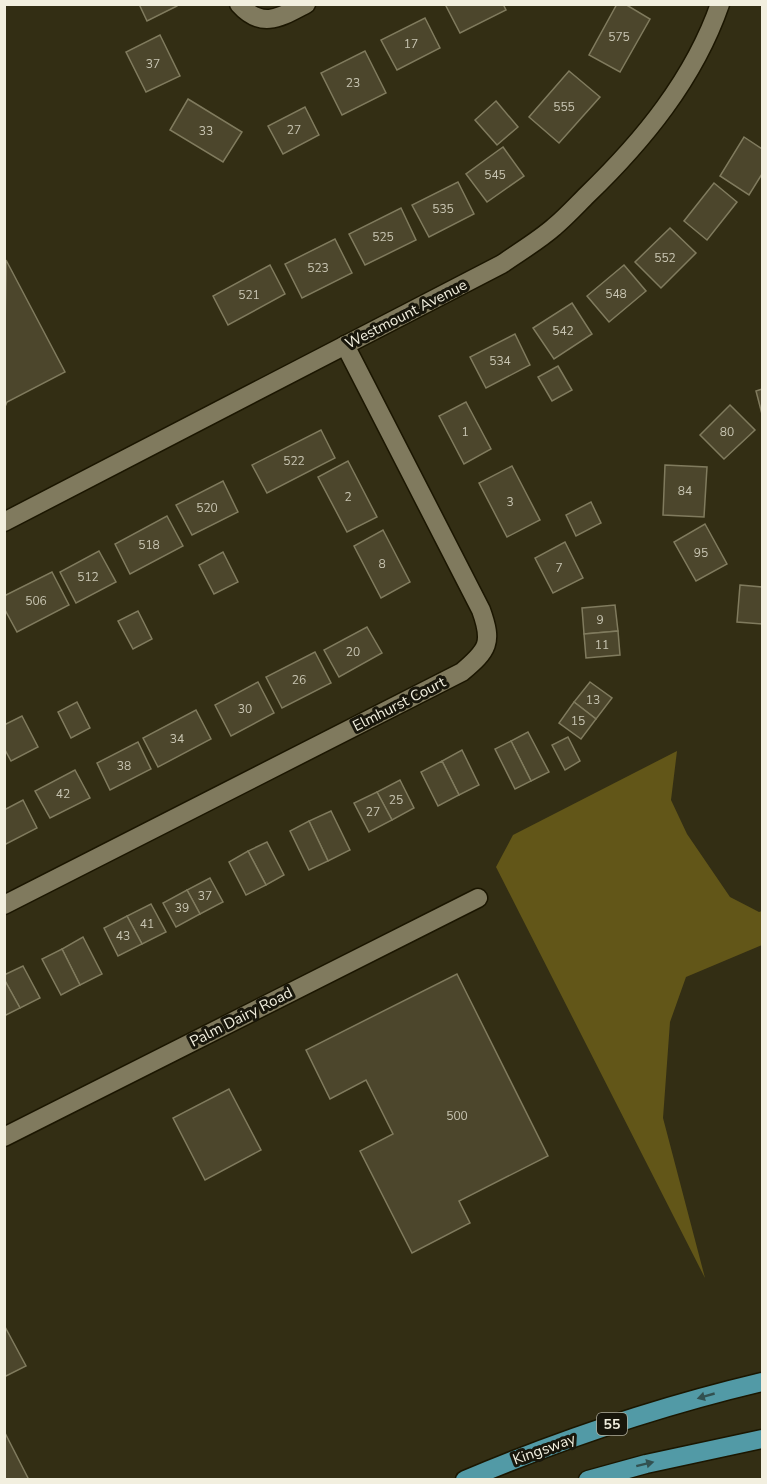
<svg xmlns="http://www.w3.org/2000/svg" width="767" height="1484" viewBox="0 0 767 1484" font-family="'Nunito Sans',sans-serif">
<style>
.green{fill:#625618}
.building{fill:#4c462c;stroke:#807b5e;stroke-width:1.5}
.lines{fill:none;stroke-linecap:round;stroke-linejoin:round}
.minor-casing{stroke:#1b1600;stroke-width:21}
.major-casing{stroke:#1b1600;stroke-width:21}
.minor{stroke:#807a5e;stroke-width:18}
.major{stroke:#529aa6;stroke-width:18}
.oneway{fill:#325151}
.labels{text-anchor:middle;stroke-width:6;stroke-linejoin:round;paint-order:stroke}
.number-label{font-size:12px;fill:#c8c5b2}
.shield{fill:#18160b;stroke:#b1ae9f;stroke-width:1.5}
.shield-label{font-size:14px;font-weight:bold;fill:#f2efdf}
.street-label{font-size:15px;fill:#f2efdf;stroke:#18160b}
</style>
<rect width="100%" height="100%" fill="#332e14"/>
<!-- green -->
<polygon class="green" points="677,751 671,800 687,834 730,897 759,912 762,911 762,945 686,977 670,1022 663,1118 705,1278 496,867 513,835"/>
<!-- building -->
<g class="building">
<polygon points="139,4 177,4 177,6 147,21"/>
<polygon points="445,4 503,4 506,10 460,33"/>
<polygon points="617,4 625,4 650,19 620,72 589,55"/>
<polygon points="425,18 440,48 397,70 381,40"/>
<polygon points="160,35 180,76 146,92 126,52"/>
<polygon points="365,51 386,93 342,115 321,73"/>
<polygon points="569,71 600,97 559,143 529,117"/>
<polygon points="188,99 242,132 223,162 170,130"/>
<polygon points="496,101 518,127 497,145 475,120"/>
<polygon points="305,107 319,135 283,154 268,126"/>
<polygon points="744,137 762,149 762,174 749,195 720,176"/>
<polygon points="503,147 524,176 487,202 466,174"/>
<polygon points="458,182 474,214 429,237 412,205"/>
<polygon points="714,183 737,202 707,240 684,221"/>
<polygon points="401,208 416,240 365,265 349,234"/>
<polygon points="670,228 696,253 661,288 635,262"/>
<polygon points="335,239 352,273 302,298 285,264"/>
<polygon points="6,260 65,372 7,402 4,409"/>
<polygon points="270,265 285,294 228,325 213,296"/>
<polygon points="624,265 646,291 609,322 587,296"/>
<polygon points="572,303 592,334 554,359 533,328"/>
<polygon points="515,334 530,365 486,388 470,357"/>
<polygon points="558,366 572,390 552,401 538,377"/>
<polygon points="762,389 762,414 756,391"/>
<polygon points="466,402 491,449 464,464 439,416"/>
<polygon points="730,405 755,430 724,459 700,435"/>
<polygon points="321,430 335,458 267,493 252,465"/>
<polygon points="348,461 377,517 347,532 318,477"/>
<polygon points="665,465 707,467 704,517 663,515"/>
<polygon points="512,466 540,520 507,537 479,483"/>
<polygon points="223,481 238,512 192,535 176,505"/>
<polygon points="591,502 601,523 576,536 566,515"/>
<polygon points="167,516 183,546 130,574 115,544"/>
<polygon points="705,524 727,564 696,581 674,542"/>
<polygon points="383,530 410,582 381,598 354,546"/>
<polygon points="565,542 583,578 553,593 535,558"/>
<polygon points="99,551 116,582 76,603 60,572"/>
<polygon points="223,552 238,582 214,594 199,565"/>
<polygon points="52,572 69,605 17,632 4,608 4,596"/>
<polygon points="740,585 762,587 762,624 737,622"/>
<polygon points="615,605 618,631 584,634 582,608"/>
<polygon points="138,611 152,639 133,649 118,621"/>
<polygon points="367,627 382,653 339,677 324,650"/>
<polygon points="618,631 620,655 586,658 584,634"/>
<polygon points="315,652 331,683 282,708 266,677"/>
<polygon points="258,682 274,713 231,736 215,705"/>
<polygon points="590,682 612,698 596,719 574,702"/>
<polygon points="77,702 90,728 71,738 58,712"/>
<polygon points="574,702 596,719 581,739 559,723"/>
<polygon points="196,710 211,739 158,767 143,738"/>
<polygon points="22,716 38,747 11,761 4,748 4,725"/>
<polygon points="528,732 549,772 531,781 511,741"/>
<polygon points="568,737 580,761 565,770 552,745"/>
<polygon points="511,741 531,781 515,789 495,749"/>
<polygon points="138,742 151,769 110,790 97,763"/>
<polygon points="462,750 479,785 459,795 442,761"/>
<polygon points="442,761 459,795 438,806 421,772"/>
<polygon points="75,770 90,798 50,818 35,791"/>
<polygon points="400,780 414,808 392,820 377,792"/>
<polygon points="377,792 392,820 369,832 354,803"/>
<polygon points="23,800 37,828 4,845 4,810"/>
<polygon points="331,811 350,850 328,861 309,821"/>
<polygon points="309,821 328,861 309,870 290,831"/>
<polygon points="267,842 284,875 266,885 248,851"/>
<polygon points="248,851 266,885 246,895 229,862"/>
<polygon points="210,878 223,902 200,914 187,890"/>
<polygon points="187,890 200,914 176,927 163,903"/>
<polygon points="151,904 166,932 142,944 127,916"/>
<polygon points="127,916 142,944 118,956 104,928"/>
<polygon points="83,937 102,974 80,985 62,949"/>
<polygon points="62,949 80,985 61,995 42,959"/>
<polygon points="23,966 40,998 20,1008 4,979 4,975"/>
<polygon points="457,974 548,1156 459,1201 470,1223 412,1253 360,1151 393,1134 366,1080 330,1099 306,1050"/>
<polygon points="4,979 20,1008 4,1016"/>
<polygon points="229,1089 261,1150 205,1180 173,1118"/>
<polygon points="4,1325 26,1366 4,1377"/>
<polygon points="4,1431 29,1480 4,1480"/>
</g>
<g class="lines">
<!-- minor casing -->
<g class="minor-casing">
<g id="minor">
<path d="M239 4C262 30 281 17 306 4"/>
<path d="M4 522 502 264C519 252 538 241 554 227 566 217 576 206 587 195 643 141 694 79 720 4"/>
<path d="M4 905 462 672C488 650 493 643 481 610L345 345"/>
<polyline points="4,1137 478,898"/>
</g>
</g>
<!-- major casing -->
<g class="major-casing">
<g id="major">
<path d="M465 1480C562 1439 661 1406 762 1382"/>
<polyline points="588,1480 646,1464 762,1439"/>
</g>
</g>
<!-- minor -->
<use href="#minor" class="minor"/>
<!-- major -->
<use href="#major" class="major"/>
</g>
<!-- one-way arrows -->
<defs><path id="oneway-solid" d="M-6-.8H1V-3.2L6.5 0L1 3.2V.8H-6Z" transform="scale(1.5)"/></defs>
<g class="oneway">
<use href="#oneway-solid" transform="translate(706 1396) rotate(164)"/>
<use href="#oneway-solid" transform="translate(645 1464) rotate(-14)"/>
</g>
<g class="labels">
<!-- number labels -->
<g class="number-label">
<text x="619" y="41">575</text>
<text x="411" y="48">17</text>
<text x="153" y="68">37</text>
<text x="353" y="87">23</text>
<text x="564" y="111">555</text>
<text x="294" y="134">27</text>
<text x="206" y="135">33</text>
<text x="495" y="179">545</text>
<text x="443" y="213">535</text>
<text x="383" y="241">525</text>
<text x="665" y="262">552</text>
<text x="318" y="272">523</text>
<text x="616" y="298">548</text>
<text x="249" y="299">521</text>
<text x="563" y="335">542</text>
<text x="500" y="365">534</text>
<text x="465" y="436">1</text>
<text x="727" y="436">80</text>
<text x="294" y="465">522</text>
<text x="685" y="495">84</text>
<text x="348" y="501">2</text>
<text x="510" y="506">3</text>
<text x="207" y="512">520</text>
<text x="149" y="549">518</text>
<text x="701" y="557">95</text>
<text x="382" y="568">8</text>
<text x="559" y="572">7</text>
<text x="88" y="581">512</text>
<text x="36" y="605">506</text>
<text x="600" y="624">9</text>
<text x="602" y="649">11</text>
<text x="353" y="656">20</text>
<text x="299" y="684">26</text>
<text x="593" y="704">13</text>
<text x="245" y="713">30</text>
<text x="578" y="725">15</text>
<text x="177" y="743">34</text>
<text x="124" y="770">38</text>
<text x="63" y="798">42</text>
<text x="396" y="804">25</text>
<text x="373" y="816">27</text>
<text x="205" y="900">37</text>
<text x="182" y="912">39</text>
<text x="147" y="928">41</text>
<text x="123" y="940">43</text>
<text x="457" y="1120">500</text>
</g>
<!-- shield labels -->
<rect class="shield" x="597" y="1413" width="30" height="22" rx="4.5"/>
<g class="shield-label">
<text x="612" y="1429">55</text>
</g>
<!-- street labels -->
<g class="street-label">
<text transform="translate(406 314) rotate(-27)" y="5">Westmount Avenue</text>
<text transform="translate(399 704) rotate(-27)" y="5">Elmhurst Court</text>
<text transform="translate(241 1017) rotate(-27)" y="5">Palm Dairy Road</text>
<text transform="translate(544 1449) rotate(-20)" y="5">Kingsway</text>
</g>
</g>
<!-- border -->
<rect width="767" height="1484" fill="none" stroke="#f2efdf" stroke-width="12"/>
</svg>
